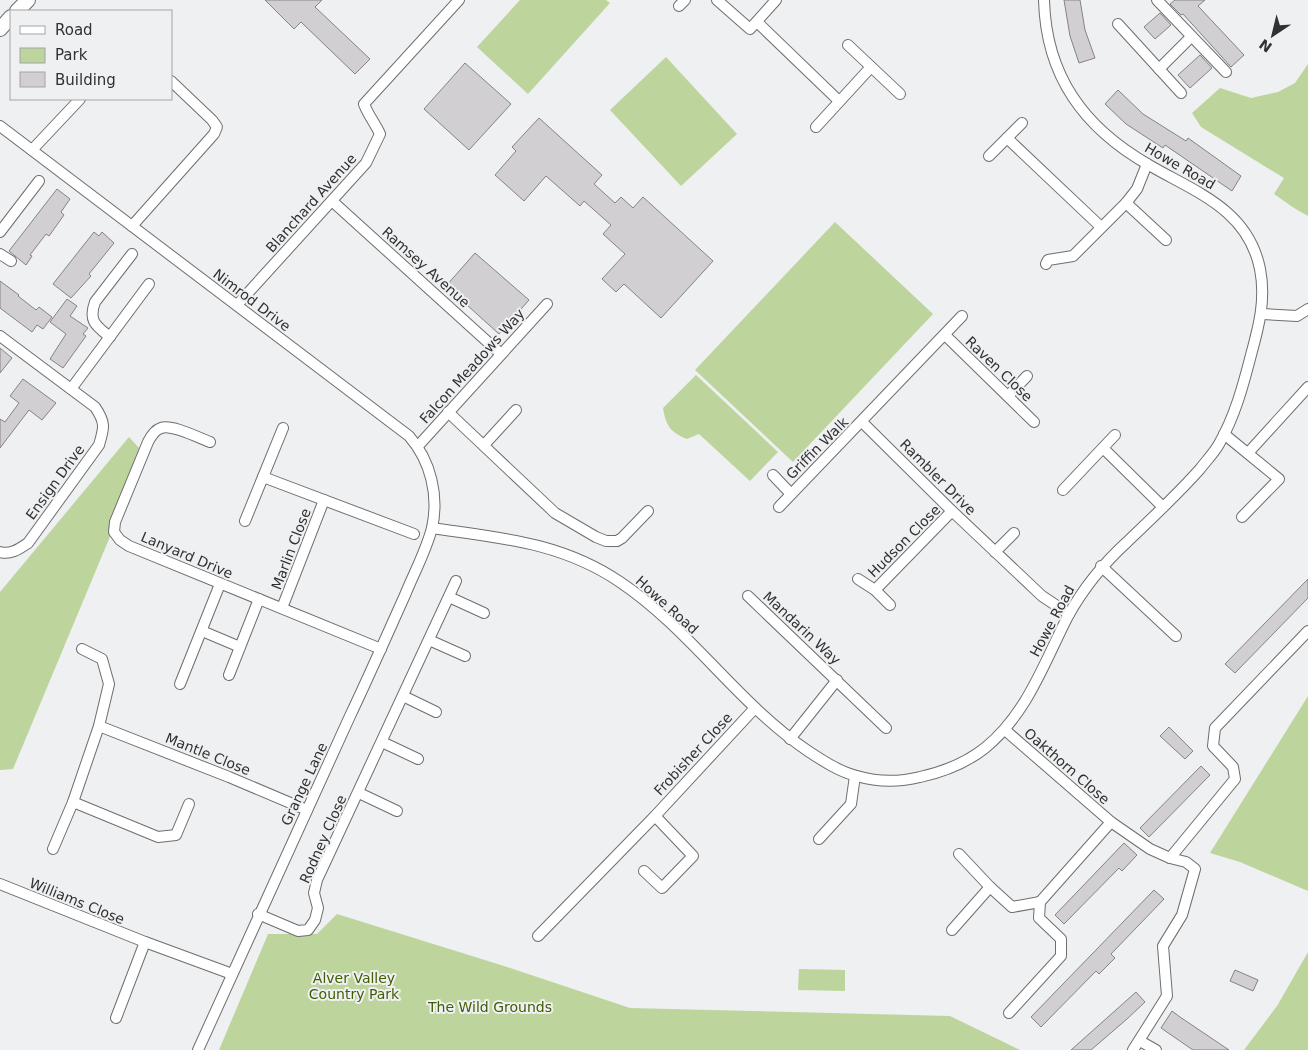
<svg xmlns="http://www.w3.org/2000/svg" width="1308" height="1050" viewBox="0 0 1308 1050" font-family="'DejaVu Sans',sans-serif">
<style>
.green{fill:#bdd59d}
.building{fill:#d1cfd1;stroke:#858384}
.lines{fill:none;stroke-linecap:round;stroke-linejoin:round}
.street-casing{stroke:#6c6e70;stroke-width:12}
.secondary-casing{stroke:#6c6e70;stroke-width:16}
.street{stroke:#fff;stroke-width:10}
.secondary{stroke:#fff;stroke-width:14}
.labels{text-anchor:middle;stroke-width:4;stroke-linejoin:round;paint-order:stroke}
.street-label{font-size:14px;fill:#313132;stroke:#eef0f2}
.park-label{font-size:14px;fill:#425d03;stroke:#eef0f2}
</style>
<rect width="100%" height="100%" fill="#eef0f2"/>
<!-- green -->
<g class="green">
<polygon points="520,0 606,0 610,3 528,94 477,47"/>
<polygon points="666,57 737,134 681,186 610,110"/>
<polygon points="1308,64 1308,216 1294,208 1274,194 1284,178 1201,127 1192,113 1220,88 1251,98 1278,92 1295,83"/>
<polygon points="835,222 933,314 793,462 695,370"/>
<path d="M696 375 778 452 750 481 699 434 687 439C670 432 666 426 663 408Z"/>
<polygon points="129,437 139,448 109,539 13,769 0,770 0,592"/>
<polygon points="1308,696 1308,891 1240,862 1210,853"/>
<polygon points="337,914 504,966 630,1008 950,1016 1020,1050 219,1050 268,934 317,934"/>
<polygon points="1308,952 1308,1050 1244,1050 1277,1006"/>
<polygon points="799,969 845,970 845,991 798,990"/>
</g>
<!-- building -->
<g class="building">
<polygon points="265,0 322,0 315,7 370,59 355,74 301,22 294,29"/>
<polygon points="1064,0 1080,0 1085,30 1095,58 1079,63 1070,36"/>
<polygon points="1175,0 1205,0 1198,6 1244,55 1231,67 1183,14 1181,15 1170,4"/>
<polygon points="1160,13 1171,25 1155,39 1144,27"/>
<polygon points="1200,55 1212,68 1190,88 1178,75"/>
<polygon points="465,63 511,104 469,150 424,109"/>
<polygon points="1118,90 1143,114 1186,141 1188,138 1241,176 1232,191 1165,145 1163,148 1126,124 1105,104"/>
<polygon points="539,118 602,175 594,184 615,203 621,197 633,208 643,197 713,261 661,318 624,284 616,292 602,279 625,254 603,234 611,225 584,201 580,206 546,176 524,201 495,175 516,151 512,147"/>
<polygon points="57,189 70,199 61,212 64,215 49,236 46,234 30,255 32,256 26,265 9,251"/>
<polygon points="94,232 99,236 102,232 114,243 89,274 91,276 71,298 53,284"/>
<polygon points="475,253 529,300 499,334 446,286"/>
<polygon points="0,281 19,295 18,296 36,310 39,307 52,317 43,329 37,325 32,332 0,308"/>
<polygon points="67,299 77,306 70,316 88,328 83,334 86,336 63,368 50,359 66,334 50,322"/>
<polygon points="0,348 12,358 0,373"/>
<polygon points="23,379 56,403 42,420 29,410 0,448 0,419 5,422 19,403 10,396"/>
<polygon points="1308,579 1308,598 1235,673 1225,664"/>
<polygon points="1169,727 1193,751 1185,759 1160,736"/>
<polygon points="1201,766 1210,775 1149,837 1140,828"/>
<polygon points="1124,843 1137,855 1122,871 1119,868 1064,924 1055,915"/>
<polygon points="1154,890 1164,899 1111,954 1115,958 1099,974 1096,971 1041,1027 1031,1017"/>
<polygon points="1235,970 1258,980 1253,991 1230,981"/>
<polygon points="1136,992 1145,1002 1127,1019 1091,1050 1071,1050"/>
<polygon points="1172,1011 1180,1017 1229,1050 1193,1050 1161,1028"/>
</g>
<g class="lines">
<!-- street casing -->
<g class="street-casing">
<g id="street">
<polyline points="717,0 750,29 776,0"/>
<polyline points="1157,0 1226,72"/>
<polyline points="679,6 685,0"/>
<polyline points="757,22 839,101"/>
<polyline points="1118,24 1181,93"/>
<polyline points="848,45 900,94"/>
<polyline points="1159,69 1191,37"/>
<path d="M0 126 409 436C431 461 439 496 432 528 426 551 414 573 405 595 387 635 369 676 350 716 299 827 248 938 198 1050"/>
<polyline points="816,127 871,67"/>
<polyline points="1007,138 1022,123"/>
<polyline points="32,150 80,99"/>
<polyline points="989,156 1007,138 1101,227"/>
<polyline points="332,201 501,354"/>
<polyline points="1126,203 1166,240"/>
<polyline points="132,226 214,134 217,127 212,120 171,81"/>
<polyline points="0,232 39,181"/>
<polyline points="0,254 11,261"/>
<polyline points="1046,264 1048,260 1073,256 1126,203 1137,189 1147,164"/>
<path d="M237 305 366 163 380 134C375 123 368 115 364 104L459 0"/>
<polyline points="1262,314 1297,316 1308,309"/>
<polyline points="945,335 1034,422"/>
<path d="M0 336 95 407C106 423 104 428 99 445L28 543C19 549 11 555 0 552"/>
<path d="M110 337C96 326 88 321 95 302L132 254"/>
<polyline points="71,389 149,284"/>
<polyline points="1008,396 1027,376"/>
<polyline points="448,412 555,513 596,537 606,541 617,541 622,538 648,511"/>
<polyline points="862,422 952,511 1042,596 1069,614"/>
<polyline points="1224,434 1279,479 1242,517"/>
<path d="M210 442C199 438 172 424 161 428 155 430 151 436 148 442L115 522 114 532 120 540 129 546 381 649"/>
<polyline points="484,445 516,410"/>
<polyline points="418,446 547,304"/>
<polyline points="1103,448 1163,507"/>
<polyline points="1248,453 1308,387"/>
<polyline points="773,475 791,494"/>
<polyline points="263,477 414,534"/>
<polyline points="1063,490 1115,435"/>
<polyline points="779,507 962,316"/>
<polyline points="245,521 283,428"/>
<path d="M432 528C500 538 561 542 620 582 690 629 738 704 808 751 823 761 840 772 857 776 877 782 900 782 920 777 943 772 966 763 985 748 1027 714 1044 663 1068 616 1084 587 1103 564 1127 542 1152 518 1177 495 1200 469 1206 461 1214 453 1219 444 1235 416 1243 386 1251 355 1259 326 1266 299 1260 269 1248 209 1195 192 1149 165 1084 128 1046 76 1044 0"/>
<polyline points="995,552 1014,533"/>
<polyline points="1101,566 1176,636"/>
<polyline points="858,579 875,590 890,605"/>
<polyline points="875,590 952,511"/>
<polyline points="748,596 886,728"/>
<polyline points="449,597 484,613"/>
<polyline points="282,608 324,500"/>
<polyline points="202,631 240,647"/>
<polyline points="429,640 465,656"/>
<polyline points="82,649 102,659 109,684 99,726"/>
<polyline points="229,675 259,599"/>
<polyline points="180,684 220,584"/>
<polyline points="403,696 436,712"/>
<polyline points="1005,730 1111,822 1150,849 1170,858 1186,862 1195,869 1182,915 1163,946 1167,996 1133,1050"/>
<polyline points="790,739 837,680"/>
<polyline points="382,742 418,759"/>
<polyline points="359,793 397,811"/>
<polyline points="73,802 158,837 176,835 189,804"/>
<polyline points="819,839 851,804 855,776"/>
<polyline points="53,849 73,802 99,726 229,777 307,810"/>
<polyline points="959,854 990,887 1012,907 1040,902"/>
<polyline points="1170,858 1235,779 1233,767 1213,746 1215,728 1308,631"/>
<polyline points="644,871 662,888 693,856 655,816 755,708"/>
<polyline points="0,884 145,942 232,974"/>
<polyline points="258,914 298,931 308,930 315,920 318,908 314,893 317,880 456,581"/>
<polyline points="952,930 990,887"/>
<polyline points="538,936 655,816"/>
<polyline points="1009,1013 1061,956 1061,939 1039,918 1040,902 1111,822"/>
<polyline points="116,1018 145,942"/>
<polyline points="1140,1041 1156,1050"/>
</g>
</g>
<!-- secondary casing -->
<g class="secondary-casing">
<g id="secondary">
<polyline points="17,11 28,0"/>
<polyline points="0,29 11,17"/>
</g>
</g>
<!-- street -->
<use href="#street" class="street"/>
<!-- secondary -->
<use href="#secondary" class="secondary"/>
</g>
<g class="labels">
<!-- street labels -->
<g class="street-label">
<text transform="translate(1180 166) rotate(30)" y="5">Howe Road</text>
<text transform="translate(311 203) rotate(-48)" y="5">Blanchard Avenue</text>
<text transform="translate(426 267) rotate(42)" y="5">Ramsey Avenue</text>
<text transform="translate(252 300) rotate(37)" y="5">Nimrod Drive</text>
<text transform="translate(472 366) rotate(-48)" y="5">Falcon Meadows Way</text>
<text transform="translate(999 369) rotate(44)" y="5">Raven Close</text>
<text transform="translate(817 448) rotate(-45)" y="5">Griffin Walk</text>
<text transform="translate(938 477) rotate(45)" y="5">Rambler Drive</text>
<text transform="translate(55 482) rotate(-54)" y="5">Ensign Drive</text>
<text transform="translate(904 541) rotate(-45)" y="5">Hudson Close</text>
<text transform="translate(291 549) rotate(-69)" y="5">Marlin Close</text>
<text transform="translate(187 555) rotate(23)" y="5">Lanyard Drive</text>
<text transform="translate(667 605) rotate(42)" y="5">Howe Road</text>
<text transform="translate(1052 621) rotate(-62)" y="5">Howe Road</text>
<text transform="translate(802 628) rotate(43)" y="5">Mandarin Way</text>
<text transform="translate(208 754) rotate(22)" y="5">Mantle Close</text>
<text transform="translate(693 754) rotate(-47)" y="5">Frobisher Close</text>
<text transform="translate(1067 766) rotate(41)" y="5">Oakthorn Close</text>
<text transform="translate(304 784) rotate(-65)" y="5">Grange Lane</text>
<text transform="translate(323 839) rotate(-66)" y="5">Rodney Close</text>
<text transform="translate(77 901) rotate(22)" y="5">Williams Close</text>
</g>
<!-- park labels -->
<g class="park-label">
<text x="354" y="983">Alver Valley<tspan x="354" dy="16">Country Park</tspan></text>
<text x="490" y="1012">The Wild Grounds</text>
</g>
</g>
<!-- legend -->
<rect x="10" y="10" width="162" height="90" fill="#eef0f2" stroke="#a2a4a5"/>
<rect x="20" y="26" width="25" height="8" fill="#ffffff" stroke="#a2a4a5"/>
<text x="55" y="35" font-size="15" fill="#313132">Road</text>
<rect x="20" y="48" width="25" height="15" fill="#bdd59d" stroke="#a2a4a5"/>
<text x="55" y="60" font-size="15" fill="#313132">Park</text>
<rect x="20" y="72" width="25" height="15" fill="#d1cfd1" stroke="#a2a4a5"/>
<text x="55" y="85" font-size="15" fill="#313132">Building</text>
<!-- north arrow -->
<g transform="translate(1273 35) rotate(215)" stroke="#eef0f2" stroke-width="4" paint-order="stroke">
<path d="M0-4L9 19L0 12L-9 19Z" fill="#313132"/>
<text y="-8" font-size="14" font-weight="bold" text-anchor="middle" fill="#313132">N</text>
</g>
</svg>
